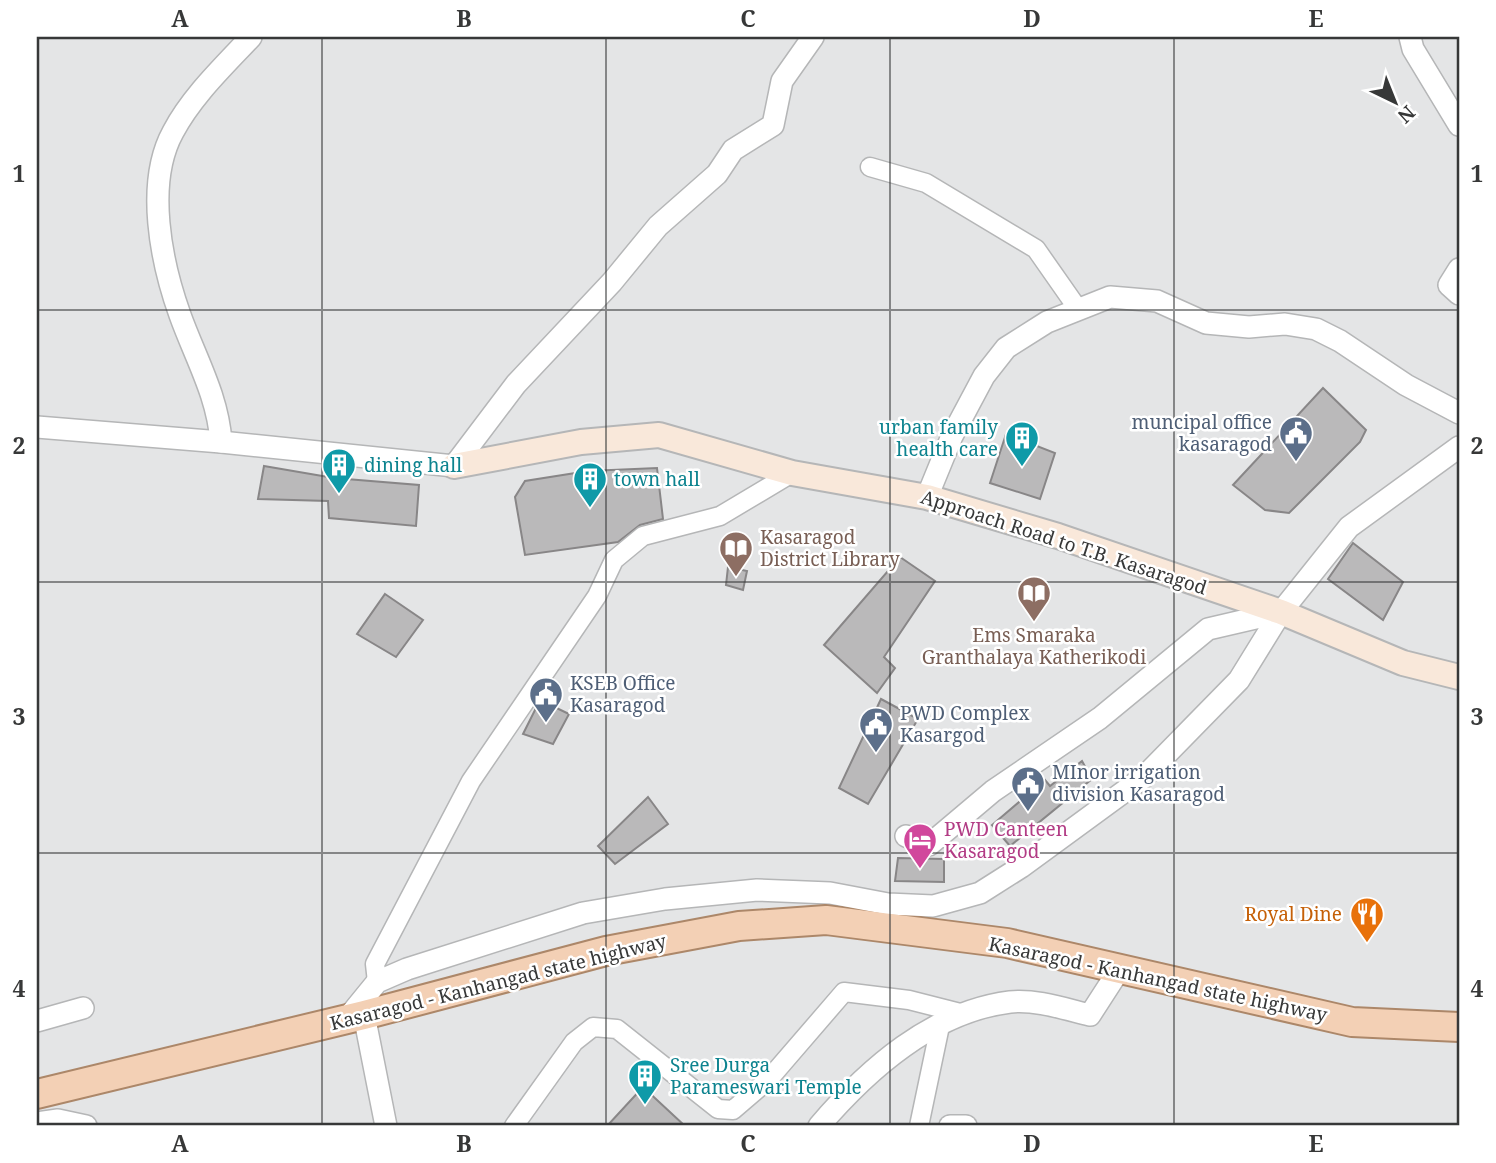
<svg xmlns="http://www.w3.org/2000/svg" width="1496" height="1163" viewBox="0 0 1496 1163" font-family="'Noto Serif',serif">
<style>
.building{fill:#bab9ba;stroke:#888687;stroke-width:2}
.lines{fill:none;stroke-linecap:round;stroke-linejoin:round}
.minor-casing{stroke:#b5b6b7;stroke-width:21}
.tertiary-casing{stroke:#b5b6b7;stroke-width:24}
.secondary-casing{stroke:#b5b6b7;stroke-width:28}
.primary-casing{stroke:#ac8769;stroke-width:32}
.minor{stroke:#fff;stroke-width:18}
.tertiary{stroke:#fff;stroke-width:21}
.secondary{stroke:#f9e8da;stroke-width:24}
.primary{stroke:#f3d0b5;stroke-width:28}
.grid{fill:none;stroke:#373838;stroke-width:2;stroke-opacity:0.55}
.labels{text-anchor:middle;stroke-width:5;stroke-linejoin:round;paint-order:stroke}
.service-label{font-size:19px;fill:#4e5e75;stroke:#fff;text-anchor:start}
.culture-label{font-size:19px;fill:#0d838f;stroke:#fff;text-anchor:start}
.education-label{font-size:19px;fill:#785e54;stroke:#fff;text-anchor:start}
.street-label{font-size:19px;fill:#373838;stroke:#fff}
.hotel-label{font-size:19px;fill:#b23c85;stroke:#fff;text-anchor:start}
.food-label{font-size:19px;fill:#c56008;stroke:#fff;text-anchor:end}
.neatline{fill:none;stroke:#373838;stroke-width:2.5}
.grid-label{font-size:23px;text-anchor:middle;font-weight:bold;fill:#373838}
</style>
<rect width="100%" height="100%" fill="#e4e5e6"/>
<!-- building -->
<g class="building">
<polygon points="1323,388 1366,430 1360,442 1289,513 1265,510 1233,485"/>
<polygon points="1006,434 1055,453 1040,499 990,483"/>
<polygon points="264,466 334,478 419,485 416,526 329,518 328,501 258,499"/>
<polygon points="657,468 663,519 640,525 618,542 525,555 515,497 525,481 588,471"/>
<polygon points="1353,543 1403,582 1383,620 1328,579"/>
<polygon points="900,557 935,581 884,657 895,668 877,693 824,645"/>
<polygon points="728,567 747,571 743,590 726,585"/>
<polygon points="385,594 423,620 396,657 357,634"/>
<polygon points="881,699 918,719 868,804 839,788"/>
<polygon points="540,700 569,714 553,744 523,734"/>
<polygon points="1082,761 1092,779 1010,846 992,825 1045,780 1050,786"/>
<polygon points="648,797 668,824 615,864 598,846"/>
<polygon points="898,858 944,859 944,882 895,881"/>
<polygon points="643,1087 685,1126 607,1126"/>
</g>
<g class="lines">
<!-- minor casing -->
<g class="minor-casing">
<g id="minor">
<polyline points="870,167 926,183 1036,249 1078,309"/>
<polyline points="377,982 375,964 471,781 597,596 614,560 643,536 720,516 792,473"/>
<polyline points="514,1126 574,1042 593,1027 617,1029 718,1109 733,1110 769,1079 844,992 909,1000 964,1014"/>
<polyline points="919,1126 940,1026"/>
</g>
</g>
<!-- tertiary casing -->
<g class="tertiary-casing">
<g id="tertiary">
<polyline points="1410,37 1413,49 1459,125"/>
<polyline points="1459,269 1449,285 1459,294"/>
<polyline points="37,427 221,442 454,466 516,384 612,282 658,226 717,174 733,150 773,125 782,81 813,37"/>
<path d="M221 442C218 396 195 357 180 315 161 262 145 183 173 132 192 96 224 66 251 37"/>
<polyline points="927,497 952,436 984,376 1006,348 1047,322 1110,297 1157,301 1206,323 1249,327 1285,324 1316,329 1340,341 1406,385 1459,413"/>
<polyline points="906,836 929,845 993,791 1100,718 1208,629 1281,612"/>
<polyline points="364,1015 386,1126"/>
<polyline points="346,1020 377,982 407,969 583,913 665,899 757,890 830,893 888,904 933,906 980,893 1021,867 1144,777 1239,680 1281,612 1349,527 1459,447"/>
<polyline points="37,1021 83,1008"/>
<polyline points="37,1123 58,1120 86,1126"/>
<path d="M819 1126C868 1069 932 1012 1010 1002 1035 999 1065 1009 1090 1015L1121 967"/>
<polyline points="950,1126 966,1126"/>
</g>
</g>
<!-- secondary casing -->
<g class="secondary-casing">
<polyline id="secondary" points="454,466 581,442 659,435 792,473 927,497 1058,536 1281,612 1403,663 1459,677"/>
</g>
<!-- primary casing -->
<g class="primary-casing">
<polyline id="primary" points="37,1094 364,1015 606,951 739,926 826,920 1007,943 1352,1022 1459,1027"/>
</g>
<!-- minor -->
<use href="#minor" class="minor"/>
<!-- tertiary -->
<use href="#tertiary" class="tertiary"/>
<!-- secondary -->
<use href="#secondary" class="secondary"/>
<!-- primary -->
<use href="#primary" class="primary"/>
</g>
<!-- grid -->
<path class="grid" d="M322 37V1126M606 37V1126M890 37V1126M1174 37V1126M37 310H1459M37 582H1459M37 853H1459"/>
<!-- icons -->
<defs>
<g id="civic-pin" transform="scale(1.75)"><path d="M0 17L-7.5 6A9.5 9.5 0 1 1 7.5 6Z" fill="#5c6f8a" stroke="#fff"/><path d="M-.6-6.5H3V-4.5H.6V-3L4-1V1h2V6H-6V1h2V-1L-.6-3ZM-1.2 2.5V6h2.4V2.5Z" fill="#fff"/></g>
<g id="building-pin" transform="scale(1.75)"><path d="M0 17L-7.5 6A9.5 9.5 0 1 1 7.5 6Z" fill="#0f9aa8" stroke="#fff"/><path d="M-4-6H4V6H1V3H-1V6H-4ZM-2.5-4.3h1.7v1.8h-1.7ZM.8-4.3h1.7v1.8H.8ZM-2.5-1h1.7V.8h-1.7ZM.8-1h1.7V.8H.8Z" fill="#fff"/></g>
<g id="library-pin" transform="scale(1.75)"><path d="M0 17L-7.5 6A9.5 9.5 0 1 1 7.5 6Z" fill="#8d6e63" stroke="#fff"/><path d="M-6-4Q-3-5.5-.7-3.5V5Q-3 3-6 4ZM6-4Q3-5.5 .7-3.5V5Q3 3 6 4Z" fill="#fff"/></g>
<g id="hotel-pin" transform="scale(1.75)"><path d="M0 17L-7.5 6A9.5 9.5 0 1 1 7.5 6Z" fill="#d1479c" stroke="#fff"/><path d="M-6-4.5h1.5V1H6V5H4.5V3h-9V5H-6ZM-4 0a1.8 1.8 0 1 1 3.6 0ZM.5 0V-2.5h3Q6-2.5 6 0Z" fill="#fff"/></g>
<g id="restaurant-pin" transform="scale(1.75)"><path d="M0 17L-7.5 6A9.5 9.5 0 1 1 7.5 6Z" fill="#e8710a" stroke="#fff"/><path d="M-5-6h1v4h1v-4h1v4h1v-4h1v5L-1.5 .5V6h-2V.5L-5-1ZM5-6V6H3V1.5H1.5Q1.5-4 5-6Z" fill="#fff"/></g>
</defs>
<g fill-rule="evenodd">
<use href="#civic-pin" x="1296" y="433"/>
<use href="#building-pin" x="1022" y="438"/>
<use href="#building-pin" x="339" y="465"/>
<use href="#building-pin" x="590" y="479"/>
<use href="#library-pin" x="736" y="548"/>
<use href="#library-pin" x="1034" y="593"/>
<use href="#civic-pin" x="546" y="694"/>
<use href="#civic-pin" x="876" y="724"/>
<use href="#civic-pin" x="1028" y="783"/>
<use href="#hotel-pin" x="920" y="840"/>
<use href="#restaurant-pin" x="1367" y="914"/>
<use href="#building-pin" x="645" y="1076"/>
</g>
<g class="labels">
<!-- service labels -->
<g class="service-label">
<text x="1272" y="429" text-anchor="end">muncipal office<tspan x="1272" dy="22">kasaragod</tspan></text>
<text x="570" y="690">KSEB Office<tspan x="570" dy="22">Kasaragod</tspan></text>
<text x="900" y="720">PWD Complex<tspan x="900" dy="22">Kasargod</tspan></text>
<text x="1052" y="779">MInor irrigation<tspan x="1052" dy="22">division Kasaragod</tspan></text>
</g>
<!-- culture labels -->
<g class="culture-label">
<text x="998" y="434" text-anchor="end">urban family<tspan x="998" dy="22">health care</tspan></text>
<text x="364" y="472">dining hall</text>
<text x="614" y="486">town hall</text>
<text x="670" y="1072">Sree Durga<tspan x="670" dy="22">Parameswari Temple</tspan></text>
</g>
<!-- education labels -->
<g class="education-label">
<text x="760" y="544">Kasaragod<tspan x="760" dy="22">District Library</tspan></text>
<text x="1034" y="642" text-anchor="middle">Ems Smaraka<tspan x="1034" dy="22">Granthalaya Katherikodi</tspan></text>
</g>
<!-- street labels -->
<g class="street-label">
<text transform="translate(1064 542) rotate(18)" y="7">Approach Road to T.B. Kasaragod</text>
<text transform="translate(1158 979) rotate(12)" y="7">Kasaragod - Kanhangad state highway</text>
<text transform="translate(498 982) rotate(-14)" y="7">Kasaragod - Kanhangad state highway</text>
</g>
<!-- hotel labels -->
<g class="hotel-label">
<text x="944" y="836">PWD Canteen<tspan x="944" dy="22">Kasaragod</tspan></text>
</g>
<!-- food labels -->
<g class="food-label">
<text x="1342" y="921">Royal Dine</text>
</g>
</g>
<!-- border -->
<rect width="1496" height="1163" fill="none" stroke="#ffffff" stroke-width="77"/>
<!-- north arrow -->
<g transform="translate(1395 102) rotate(137)" stroke="#ffffff" stroke-width="5" paint-order="stroke">
<path d="M0-5L12 26L0 18L-12 26Z" fill="#373838"/>
<text y="-10" font-size="19" font-weight="bold" text-anchor="middle" fill="#373838">N</text>
</g>
<rect x="38" y="38" width="1420" height="1086" class="neatline"/>
<g class="grid-label">
<text x="180" y="27">A</text>
<text x="464" y="27">B</text>
<text x="748" y="27">C</text>
<text x="1032" y="27">D</text>
<text x="1316" y="27">E</text>
<text x="19" y="182">1</text>
<text x="1477" y="182">1</text>
<text x="19" y="454">2</text>
<text x="1477" y="454">2</text>
<text x="19" y="725">3</text>
<text x="1477" y="725">3</text>
<text x="19" y="997">4</text>
<text x="1477" y="997">4</text>
<text x="180" y="1152">A</text>
<text x="464" y="1152">B</text>
<text x="748" y="1152">C</text>
<text x="1032" y="1152">D</text>
<text x="1316" y="1152">E</text>
</g>
</svg>
